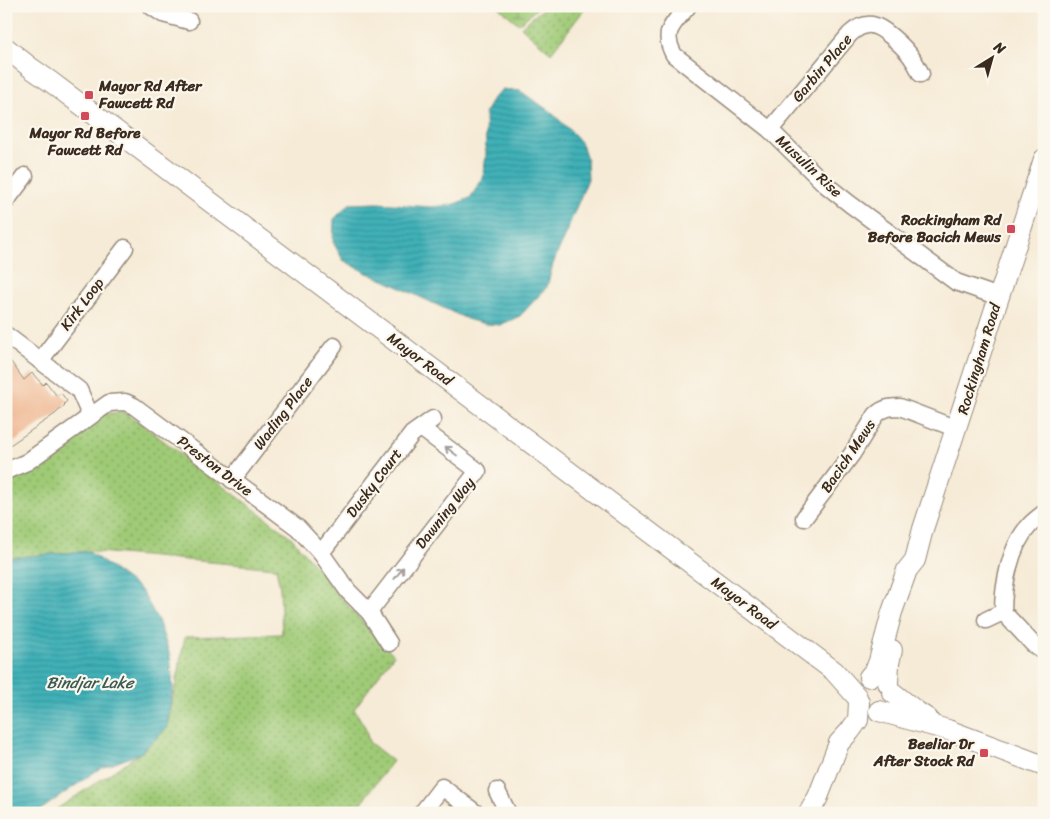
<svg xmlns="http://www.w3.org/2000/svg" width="1050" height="819" viewBox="0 0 1050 819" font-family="Sriracha,sans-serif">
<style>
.grass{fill:url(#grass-dots);stroke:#6d7a4a}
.wetland{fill:url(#wetland-marsh);stroke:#6d7a4a}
.water{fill:url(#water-rules);stroke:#3e6e6b}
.building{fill:#eeb189}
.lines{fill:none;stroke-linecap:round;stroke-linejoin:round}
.minor-casing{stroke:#988a7a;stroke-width:19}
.major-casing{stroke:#988a7a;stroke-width:22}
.minor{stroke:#fff;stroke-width:16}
.major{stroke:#fff;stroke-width:20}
.oneway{stroke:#a79f9a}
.poi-dot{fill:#d1495b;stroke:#fbf7ec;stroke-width:2}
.labels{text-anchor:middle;stroke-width:4.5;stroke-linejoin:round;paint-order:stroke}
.street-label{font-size:15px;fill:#3b2a1e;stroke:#fbf7ec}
.poi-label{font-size:15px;font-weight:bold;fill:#3b2a1e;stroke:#fbf7ec;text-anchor:end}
.water-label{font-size:16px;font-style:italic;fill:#3d5954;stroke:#fbf7ec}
</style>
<defs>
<pattern id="grass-dots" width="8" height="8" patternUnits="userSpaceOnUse" patternTransform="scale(1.25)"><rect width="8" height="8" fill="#9fca76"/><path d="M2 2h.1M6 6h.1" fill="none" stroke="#83a460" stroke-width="1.8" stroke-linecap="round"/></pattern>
<pattern id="wetland-marsh" width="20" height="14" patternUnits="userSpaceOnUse" patternTransform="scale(1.25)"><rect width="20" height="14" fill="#9fca76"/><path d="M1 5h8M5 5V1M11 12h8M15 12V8" fill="none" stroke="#83a460"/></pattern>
<pattern id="water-rules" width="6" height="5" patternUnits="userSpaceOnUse" patternTransform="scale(1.25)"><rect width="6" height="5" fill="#40b1b8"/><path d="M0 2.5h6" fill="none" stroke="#379095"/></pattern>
</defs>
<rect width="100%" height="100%" fill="#fbf7ec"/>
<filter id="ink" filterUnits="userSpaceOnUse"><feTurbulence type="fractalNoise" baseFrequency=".02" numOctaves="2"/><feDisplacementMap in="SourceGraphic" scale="10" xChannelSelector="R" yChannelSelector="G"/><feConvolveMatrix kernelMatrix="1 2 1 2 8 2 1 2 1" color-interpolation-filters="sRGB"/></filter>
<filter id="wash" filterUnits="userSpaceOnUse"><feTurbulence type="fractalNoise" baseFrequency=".0096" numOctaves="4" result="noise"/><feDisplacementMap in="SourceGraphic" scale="20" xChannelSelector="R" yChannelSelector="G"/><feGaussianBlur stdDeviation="1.12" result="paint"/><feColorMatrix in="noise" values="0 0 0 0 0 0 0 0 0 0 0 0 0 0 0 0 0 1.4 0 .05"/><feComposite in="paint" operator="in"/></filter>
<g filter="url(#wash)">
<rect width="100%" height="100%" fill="#f6ebd7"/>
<!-- grass -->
<g class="grass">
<polygon points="546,6 587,6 551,53 521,27"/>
<polygon points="122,412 131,416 291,537 356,615 394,655 354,709 365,727 369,742 393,761 367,795 356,813 51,813 139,754 167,728 185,637 282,634 280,588 276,568 88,551 6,558 6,480 33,468 104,414"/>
</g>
<!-- wetland -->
<polygon class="wetland" points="497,6 540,6 519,24"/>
<!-- water -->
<g class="water">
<polygon points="502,89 520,91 551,112 576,136 583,147 587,159 588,179 553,264 547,287 520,316 500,325 485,324 467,319 388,282 365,272 343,260 333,242 334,219 349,204 378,203 431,207 452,205 470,198 483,178 486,155 485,113 493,98"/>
<polygon points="88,551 141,590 158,620 170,655 173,688 167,728 139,754 99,769 36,813 6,813 6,558"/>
</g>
<g id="blocks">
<!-- building -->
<polygon class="building" points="6,355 24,380 32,373 43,385 46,382 57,396 61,393 67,401 64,404 65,405 55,414 10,445 6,439"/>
</g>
</g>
<g filter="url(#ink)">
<use href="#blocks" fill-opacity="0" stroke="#988a7a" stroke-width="1"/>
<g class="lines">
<!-- minor casing -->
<g class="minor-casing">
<g id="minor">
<polyline points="151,6 163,14 189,21"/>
<path d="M688 6C673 25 661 31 674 55L770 130 826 185 850 204 956 282 999 297"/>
<path d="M770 130 850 34C867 19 877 24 892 37 906 49 913 57 921 74"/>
<polyline points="6,201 25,176"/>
<polyline points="6,335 79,390 90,415"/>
<polyline points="40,361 125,248"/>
<polyline points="6,471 27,462 109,403 125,402 134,406 298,528 321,553 348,591 369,612 389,643"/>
<polyline points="232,480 334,346"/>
<path d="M1044 513C1039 517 1033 521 1029 526 1010 546 1003 586 1003 612L1033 644 1044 652"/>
<path d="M804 518 852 454 876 415C883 408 890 407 900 407L957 429"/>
<polyline points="321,553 412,434 433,419"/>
<polyline points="369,612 478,471 421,428"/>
<polyline points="986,620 1003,612"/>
<polyline points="497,791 508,813"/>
<polyline points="422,813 442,787 476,813"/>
</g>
</g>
<!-- major casing -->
<g class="major-casing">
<g id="major">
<polyline points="6,48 31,68 51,82 834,671 857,697"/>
<polyline points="869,677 876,669 879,661 892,612 907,570 915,560 923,529 1044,159"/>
<polyline points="888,683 889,663 892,650"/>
<polyline points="892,692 916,711 928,719"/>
<polyline points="879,711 948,730 1044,766"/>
<polyline points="809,813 818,797 839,743 850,731 858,720 859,702"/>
</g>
</g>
<!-- minor -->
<use href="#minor" class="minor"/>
<!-- major -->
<use href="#major" class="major"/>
</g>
<!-- one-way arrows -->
<defs><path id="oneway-shaft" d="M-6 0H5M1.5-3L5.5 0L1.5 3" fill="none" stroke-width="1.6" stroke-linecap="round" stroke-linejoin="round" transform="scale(1.25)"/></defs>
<g class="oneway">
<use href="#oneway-shaft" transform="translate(451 451) rotate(-143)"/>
<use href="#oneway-shaft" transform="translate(399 573) rotate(-52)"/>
</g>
</g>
<!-- markers -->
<g class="poi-dot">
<rect x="84" y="90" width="10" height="10" rx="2.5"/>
<rect x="80" y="111" width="10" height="10" rx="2.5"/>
<rect x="1006" y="224" width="10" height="10" rx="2.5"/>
<rect x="979" y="748" width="10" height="10" rx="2.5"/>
</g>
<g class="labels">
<!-- street labels -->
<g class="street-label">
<text transform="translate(822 68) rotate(-50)" y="5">Garbin Place</text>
<text transform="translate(809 166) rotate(43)" y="5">Musulin Rise</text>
<text transform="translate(82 304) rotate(-53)" y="5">Kirk Loop</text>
<text transform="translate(420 359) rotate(37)" y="5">Mayor Road</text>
<text transform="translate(979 359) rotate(-73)" y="5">Rockingham Road</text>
<text transform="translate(283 413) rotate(-53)" y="5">Wading Place</text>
<text transform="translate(848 456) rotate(-56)" y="5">Bacich Mews</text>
<text transform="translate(215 466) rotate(37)" y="5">Preston Drive</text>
<text transform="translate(374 483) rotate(-53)" y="5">Dusky Court</text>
<text transform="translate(445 513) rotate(-52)" y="5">Dawning Way</text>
<text transform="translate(744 603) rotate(37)" y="5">Mayor Road</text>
</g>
<!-- poi labels -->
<g class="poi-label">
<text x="99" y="91" text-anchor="start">Mayor Rd After<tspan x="99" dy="17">Fawcett Rd</tspan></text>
<text x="85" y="138" text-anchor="middle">Mayor Rd Before<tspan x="85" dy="17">Fawcett Rd</tspan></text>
<text x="1001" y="225">Rockingham Rd<tspan x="1001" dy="17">Before Bacich Mews</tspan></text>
<text x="974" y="749">Beeliar Dr<tspan x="974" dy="17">After Stock Rd</tspan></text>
</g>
<!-- water labels -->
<g class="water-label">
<text x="90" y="688">Bindjar Lake</text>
</g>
</g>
<!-- margin -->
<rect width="1050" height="819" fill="none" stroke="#fbf7ec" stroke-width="25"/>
<!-- north arrow -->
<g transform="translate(992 58) rotate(37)" stroke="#fbf7ec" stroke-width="4" paint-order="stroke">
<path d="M0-4L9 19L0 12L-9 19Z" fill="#3b2a1e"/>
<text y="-8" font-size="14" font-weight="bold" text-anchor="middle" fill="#3b2a1e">N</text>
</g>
</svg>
